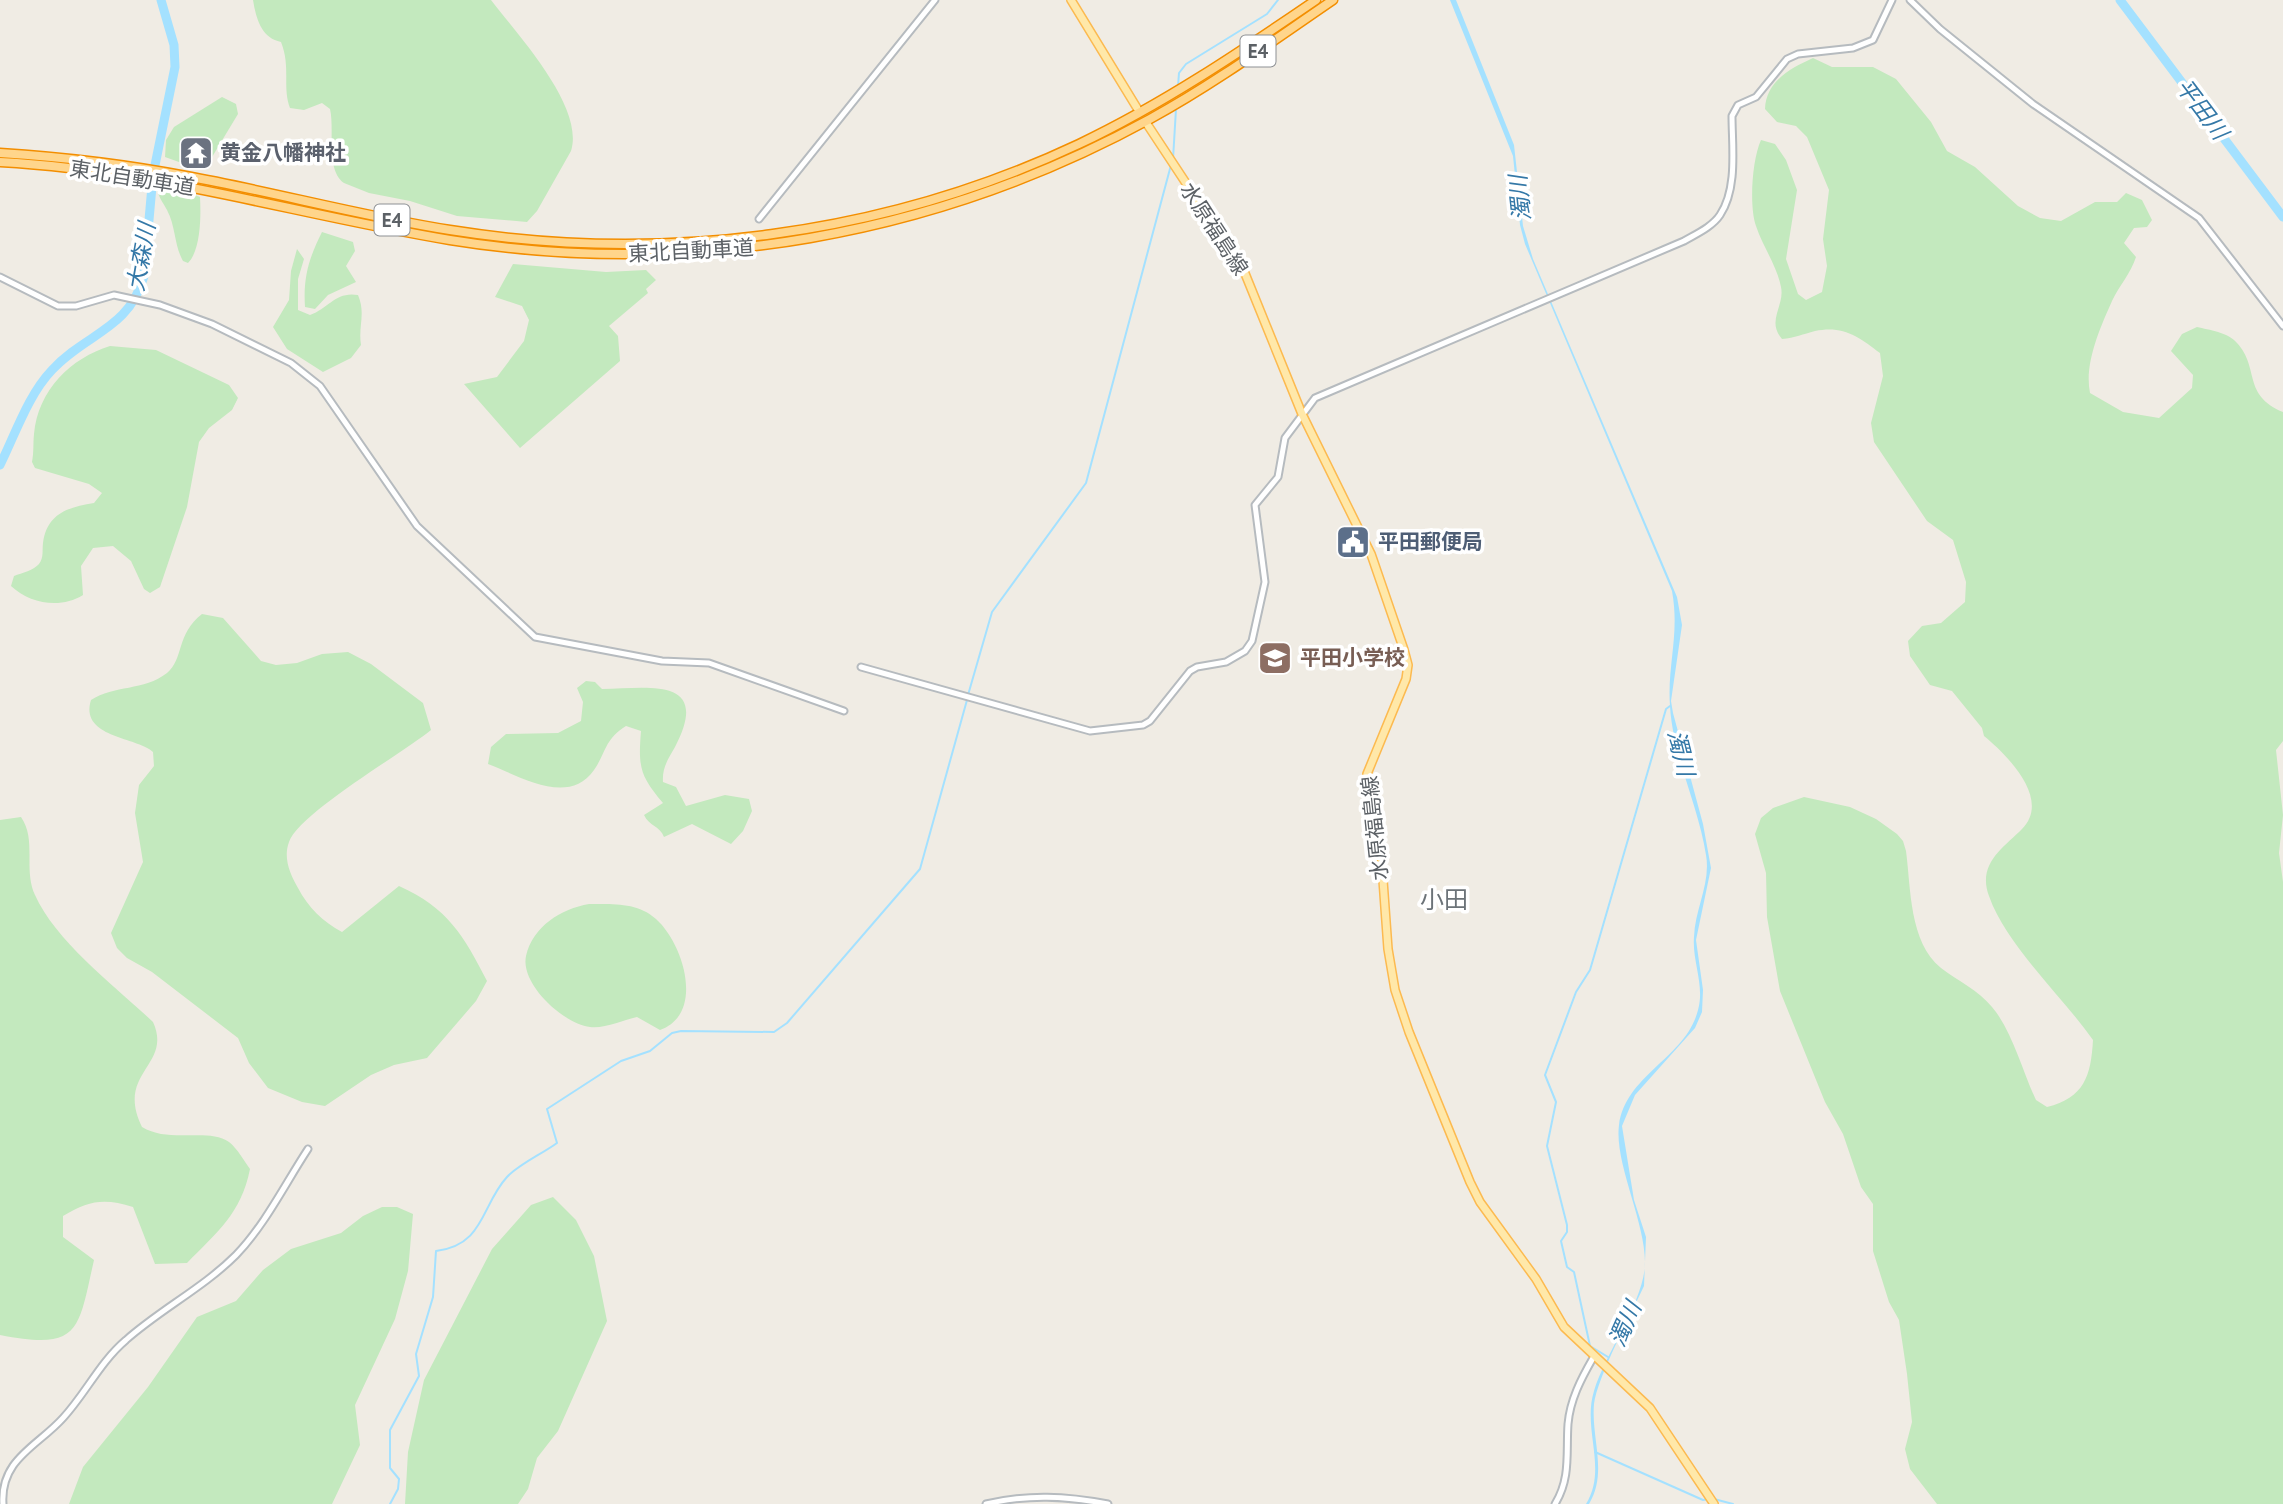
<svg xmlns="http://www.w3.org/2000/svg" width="2283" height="1504" viewBox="0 0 2283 1504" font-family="'PT Sans','Noto Sans JP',sans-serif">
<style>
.green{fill:#c3e9be}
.water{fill:#a4e1ff}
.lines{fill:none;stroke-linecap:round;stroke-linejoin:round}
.stream{stroke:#a4e1ff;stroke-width:2}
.river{stroke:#a4e1ff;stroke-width:9}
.minor-casing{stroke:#b6bbbf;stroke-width:9}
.major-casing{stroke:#fcba50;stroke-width:10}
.highway-casing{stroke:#f38e00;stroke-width:11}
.minor{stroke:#fff;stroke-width:5}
.major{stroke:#ffe8a9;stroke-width:7}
.highway{stroke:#ffd58b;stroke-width:8}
.labels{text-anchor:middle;stroke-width:7;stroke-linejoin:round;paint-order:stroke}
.shield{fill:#fff;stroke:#8d9094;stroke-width:2}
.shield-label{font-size:19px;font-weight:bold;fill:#5c6166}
.worship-label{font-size:21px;font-weight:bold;fill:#5b616d;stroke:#fff;text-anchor:start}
.street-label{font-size:21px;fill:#5c6166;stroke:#fff}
.service-label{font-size:21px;font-weight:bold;fill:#4e5e75;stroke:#fff;text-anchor:start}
.education-label{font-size:21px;font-weight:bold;fill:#785e54;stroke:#fff;text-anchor:start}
.water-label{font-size:23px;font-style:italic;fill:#3478a7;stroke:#fff}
.quarter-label{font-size:24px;fill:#6c7378;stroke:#fff}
</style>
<rect width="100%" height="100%" fill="#f0ece4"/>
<!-- green -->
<g class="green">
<path d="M253 0H491C517 34 585 107 571 151L537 211 527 222 457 216 410 201 369 193 344 183C325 169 335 130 330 109L322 103 304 110 290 108C282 87 291 67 281 42 261 38 256 18 253 0Z"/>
<path d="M1813 58 1832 67H1873L1896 79 1931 122 1947 151 1975 167 2018 206 2040 218 2061 221 2095 202H2117L2126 193 2142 200 2152 220 2147 227 2134 228 2124 243 2136 257C2131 273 2119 286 2112 301 2100 328 2084 364 2090 393L2123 412 2159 418 2192 388 2193 375 2171 351 2182 334 2197 327C2209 330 2228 332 2237 343 2260 368 2242 395 2283 412V741L2276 750 2283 815 2279 853 2283 882V1504H1937L1910 1469 1905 1449 1912 1422 1907 1374 1899 1320 1889 1302 1873 1251V1204L1861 1187 1843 1134 1825 1102 1780 991 1767 917 1766 873 1755 834 1761 818 1773 808 1804 797 1850 807 1876 819 1897 834 1903 841 1906 851C1911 888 1909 942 1941 968 1958 981 1978 990 1992 1007 2012 1030 2023 1073 2036 1100L2047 1107C2084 1098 2091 1076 2093 1040 2063 997 2006 945 1989 896 1977 864 2003 848 2022 829 2052 799 2006 754 1984 736L1982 728 1952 691 1930 685 1910 656 1908 641 1922 626 1941 623 1965 602 1966 582 1953 540 1927 521 1874 442 1871 423 1883 376 1880 353C1859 337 1843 325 1815 331 1803 334 1795 338 1782 339 1766 321 1785 306 1781 287 1777 266 1763 247 1756 226 1749 206 1752 160 1761 140L1775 144 1786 160 1797 190 1786 259 1798 294 1806 300 1822 292 1827 266 1823 239 1829 190 1807 137 1796 126 1777 122 1765 109C1766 81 1791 68 1813 58Z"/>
<polygon points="222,97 236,104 238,114 209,162 205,167 190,166 165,157 166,140 174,127"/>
<path d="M165 187 182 190 200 197C201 215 201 250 188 263L183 261C174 245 176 227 167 210 163 202 158 197 157 188Z"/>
<path d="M322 232 353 242 355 251 346 266 356 282 328 295 315 309 305 307C303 277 309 258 322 232Z"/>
<path d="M297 249 304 259 298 279V310L310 315C329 308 336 291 358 295 366 314 358 326 361 345L351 358 323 372 287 349 273 327 289 300 291 271Z"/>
<polygon points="513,264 606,272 646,270 656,280 646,289 648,293 609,326 618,336 620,361 520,448 464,384 497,377 524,341 529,320 522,306 495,297"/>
<path d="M110 346 156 350 229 385 238 398 232 410 209 428 199 442 187 507 160 587 150 593 144 589 131 561 113 546 93 548 81 566 83 595C61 609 30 604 11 586L14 576C22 573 34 570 39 564 44 557 42 551 43 543 47 513 69 507 94 503L102 493 89 484 35 468 32 462C34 452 33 443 34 434 38 390 71 358 110 346Z"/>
<path d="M202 614 223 618 261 661 276 665 297 663 322 654 348 652 371 664 423 703 431 730C403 753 299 813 289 842 283 858 290 874 298 888 308 907 323 922 342 932L399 886C448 908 464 936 487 981L476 1001 427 1058 394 1065 371 1075 325 1106 302 1102 268 1088 249 1063 238 1038 152 972 127 958 117 948 111 933 143 862 135 813 139 785 154 766 153 752C138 737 79 738 91 700 114 685 144 691 167 673 184 659 176 634 202 614Z"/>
<path d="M586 681 595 682 602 689C649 688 712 676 675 747 668 759 662 768 663 782L676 787 686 806 725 795 749 799 752 811 743 831 731 844 692 824 664 837C660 826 649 826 644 815L663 803C640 776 638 767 641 731L626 726C604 740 607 751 594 770 568 807 520 776 488 764L491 747 506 734 558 733 581 721 583 702 577 688Z"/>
<path d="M21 817C37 840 23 869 35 895 56 942 115 986 153 1022 173 1066 115 1072 142 1127 170 1144 208 1127 229 1142 237 1148 244 1161 250 1169 241 1214 217 1232 187 1263L155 1264 133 1207C105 1198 89 1200 63 1216V1237L94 1260C78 1330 81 1351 0 1335V820Z"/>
<path d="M589 904C611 904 638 902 656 919 684 944 705 1014 660 1030L637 1017C623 1020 604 1029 590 1027 564 1024 520 984 526 956 533 926 561 909 589 904Z"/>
<polygon points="553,1197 576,1220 594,1256 607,1321 558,1431 537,1458 528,1489 518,1504 405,1504 408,1452 424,1380 492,1249 531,1205"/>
<polygon points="382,1207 397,1207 413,1214 408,1271 395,1319 355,1405 360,1445 332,1504 69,1504 83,1467 148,1387 197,1317 236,1301 263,1270 291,1249 341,1233 363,1216"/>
</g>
<!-- water -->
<path class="water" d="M1450 0H1456L1514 145 1523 226 1533 259 1677 597 1682 625 1671 701 1673 713 1703 824 1711 868 1696 940 1703 990 1702 1012 1695 1028 1635 1095 1622 1126 1634 1200 1646 1237 1644 1286C1632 1312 1597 1378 1594 1404 1591 1438 1608 1473 1589 1504H1586C1608 1469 1582 1429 1594 1391 1605 1354 1644 1301 1645 1264 1646 1223 1614 1163 1619 1125 1626 1074 1686 1058 1698 1010 1705 986 1692 961 1694 937 1695 908 1711 883 1706 855 1698 804 1673 757 1670 706 1667 665 1680 635 1672 591L1525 244 1520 225 1513 156Z"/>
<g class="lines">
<!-- stream -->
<g class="stream">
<polyline points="1178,86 1179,73 1186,64 1267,14 1278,0"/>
<polyline points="1173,159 1176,109"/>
<polyline points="968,695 992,612 1086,483 1171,165"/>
<polyline points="1608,1357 1590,1346 1574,1272 1567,1267 1561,1241 1567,1232 1567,1225 1547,1146 1556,1102 1545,1075 1576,992 1590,970 1666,709 1670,706"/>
<polyline points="1595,1452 1703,1500 1709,1499"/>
<polyline points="1714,1499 1733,1504"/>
<path d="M390 1504 398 1489 399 1479 390 1468V1430L419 1376 416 1354 433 1297 436 1251C485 1245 481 1205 507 1177 519 1164 542 1154 557 1143L547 1109 621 1061 650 1051 672 1033 681 1031 774 1032 787 1023 920 869 967 700"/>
</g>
<!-- river -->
<g class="river">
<polyline points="2120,0 2283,217"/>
<path d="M0 465C15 435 28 395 52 370 86 333 129 330 144 276L153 175 175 67 174 45 161 0"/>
</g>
<!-- minor casing -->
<g class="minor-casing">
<g id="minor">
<polyline points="1910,0 1940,29 2033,104 2199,218 2283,326"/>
<polyline points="759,219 935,0"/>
<polyline points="0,277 58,306 76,306 114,295 160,305 212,324 291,363 320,386 417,526 535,637 662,661 709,663 844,711"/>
<path d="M861 667 1090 731 1143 725 1150 721 1190 671 1197 667 1226 662 1245 651 1252 641 1265 582 1255 505 1278 477 1285 438 1315 398 1684 241C1696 234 1712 227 1720 215 1738 188 1732 146 1732 116L1738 105 1756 97 1787 59 1798 54 1853 48 1873 40 1892 0"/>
<path d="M3 1504C0 1459 38 1446 63 1418 86 1393 100 1362 126 1340 161 1309 203 1288 236 1255 265 1225 285 1184 308 1149"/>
<path d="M986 1504C1028 1494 1066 1496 1108 1504"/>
<path d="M1555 1504C1571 1478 1566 1453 1568 1424 1570 1400 1581 1379 1593 1358"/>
</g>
</g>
<!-- major casing -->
<g class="major-casing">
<g id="major">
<polyline points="1071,0 1137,108"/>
<polyline points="1147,124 1244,271 1302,414 1371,554 1404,650 1408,665 1406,679 1367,774 1379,825 1388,949 1395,990 1409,1032 1470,1182 1480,1202 1536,1279 1564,1327 1650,1408 1714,1504"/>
</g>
</g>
<!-- highway casing -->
<g class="highway-casing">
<g id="highway">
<path d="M0 153C62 157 124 164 186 176 274 192 361 216 450 230 663 264 884 236 1079 144 1163 104 1240 52 1316 0"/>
<path d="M0 162C153 170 299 215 450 240 691 279 936 236 1150 119 1214 84 1273 41 1333 0"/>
</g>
</g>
<!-- minor -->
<use href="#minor" class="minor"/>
<!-- major -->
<use href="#major" class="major"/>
<!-- highway -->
<use href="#highway" class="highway"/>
</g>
<!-- icons -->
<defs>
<g id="temple-square" transform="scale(1.75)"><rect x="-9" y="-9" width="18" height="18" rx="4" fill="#6b7280" stroke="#fff"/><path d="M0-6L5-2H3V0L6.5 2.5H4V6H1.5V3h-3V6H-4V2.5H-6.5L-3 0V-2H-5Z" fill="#fff"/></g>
<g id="civic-square" transform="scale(1.75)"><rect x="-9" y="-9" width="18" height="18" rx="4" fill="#5c6f8a" stroke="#fff"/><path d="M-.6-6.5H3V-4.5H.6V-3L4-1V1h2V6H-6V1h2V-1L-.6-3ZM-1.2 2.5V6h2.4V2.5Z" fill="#fff"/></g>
<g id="school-square" transform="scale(1.75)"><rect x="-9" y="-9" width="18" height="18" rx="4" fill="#8d6e63" stroke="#fff"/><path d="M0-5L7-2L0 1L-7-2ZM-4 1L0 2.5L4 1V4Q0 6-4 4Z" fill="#fff"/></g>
</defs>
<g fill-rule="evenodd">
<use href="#temple-square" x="196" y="153"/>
<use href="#civic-square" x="1353" y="542"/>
<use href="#school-square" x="1275" y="658"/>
</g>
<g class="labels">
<!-- shield labels -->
<g class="shield">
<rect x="1240.5" y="35.5" width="35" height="31" rx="5"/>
<rect x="374.5" y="204.5" width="35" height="31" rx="5"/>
</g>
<g class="shield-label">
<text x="1258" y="58">E4</text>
<text x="392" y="227">E4</text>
</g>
<!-- worship labels -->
<g class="worship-label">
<text x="220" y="160">黄金八幡神社</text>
</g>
<!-- street labels -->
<g class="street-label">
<text transform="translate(132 178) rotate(9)" y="7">東北自動車道</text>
<text transform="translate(1214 229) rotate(57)" y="7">水原福島線</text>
<text transform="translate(691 251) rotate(-3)" y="7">東北自動車道</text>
<text transform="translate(1375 828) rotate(-96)" y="7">水原福島線</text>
</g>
<!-- service labels -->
<g class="service-label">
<text x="1378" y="549">平田郵便局</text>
</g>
<!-- education labels -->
<g class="education-label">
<text x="1300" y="665">平田小学校</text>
</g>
<!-- water labels -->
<g class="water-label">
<text transform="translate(2202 109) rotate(53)" y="8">平田川</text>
<text transform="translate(1520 198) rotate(-96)" y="8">濁川</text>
<text transform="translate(141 257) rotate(-80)" y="8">大森川</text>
<text transform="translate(1681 753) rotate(76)" y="8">濁川</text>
<text transform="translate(1625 1324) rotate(-66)" y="8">濁川</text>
</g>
<!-- quarter labels -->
<g class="quarter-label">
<text x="1444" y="908">小田</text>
</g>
</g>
</svg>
